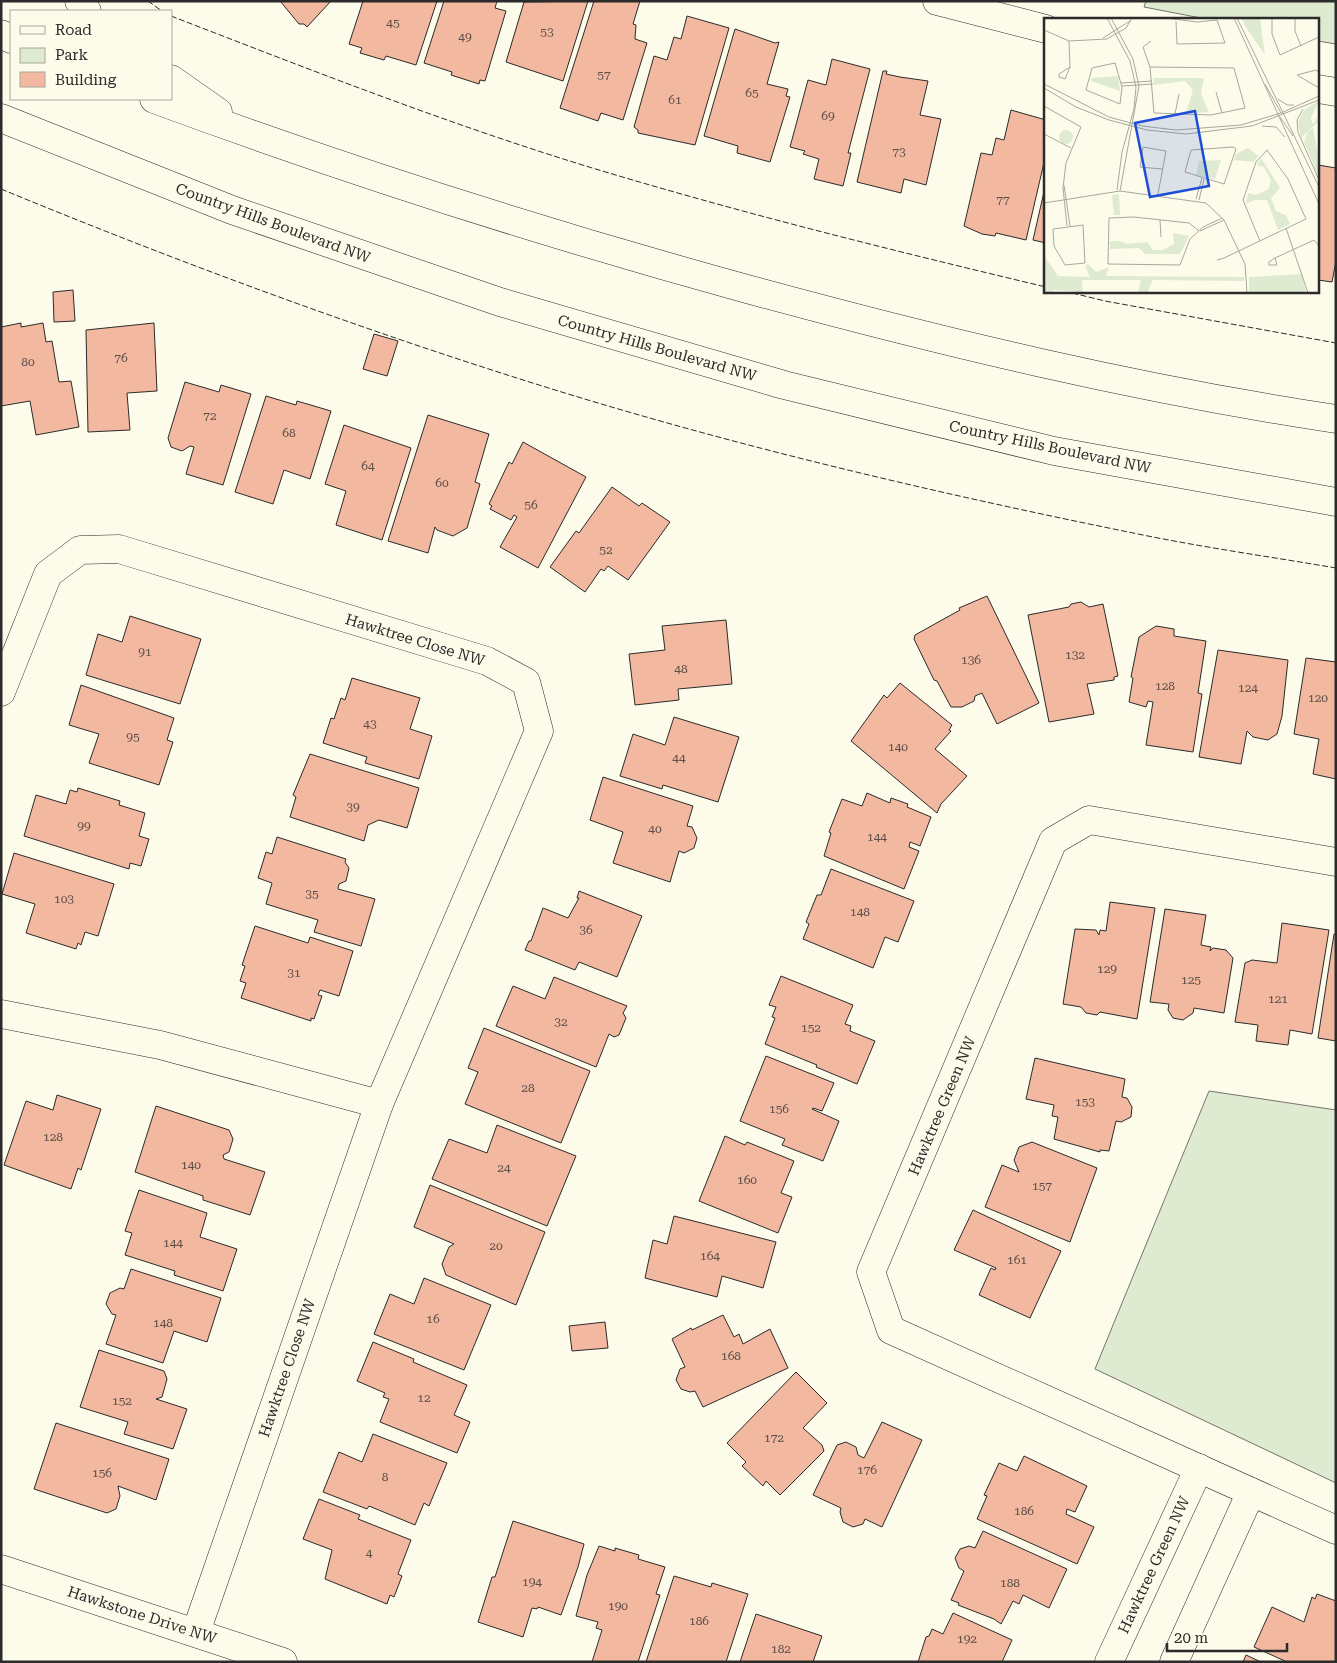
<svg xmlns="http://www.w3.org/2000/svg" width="1337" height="1663" viewBox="0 0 1337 1663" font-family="'Roboto Serif',serif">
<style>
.green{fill:#deebd1;stroke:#74746e}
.building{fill:#f2b8a0;stroke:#2b2b2b}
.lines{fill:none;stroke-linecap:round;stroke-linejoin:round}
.minor-casing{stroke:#2b2b2b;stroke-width:29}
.major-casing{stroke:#2b2b2b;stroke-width:29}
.minor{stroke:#fdfbea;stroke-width:28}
.major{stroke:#fdfbea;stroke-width:28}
.fence{stroke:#2b2b2b;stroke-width:1;stroke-dasharray:6 2.5;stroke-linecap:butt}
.labels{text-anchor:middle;stroke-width:4;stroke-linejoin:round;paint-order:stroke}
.number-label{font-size:12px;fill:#5d4e48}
.street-label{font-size:15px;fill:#2b2b2b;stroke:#fdfbea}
.inset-road{fill:none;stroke:#a9a89e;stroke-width:1}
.view{fill:#1d4ed8;fill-opacity:0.15;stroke:#1d4ed8;stroke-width:2.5}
.inset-edge{fill:none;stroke:#2b2b2b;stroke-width:2.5}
</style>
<rect width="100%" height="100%" fill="#fdfbea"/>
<!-- green -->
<g class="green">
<polygon points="1146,1 1336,1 1336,44 1318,41 1318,19 1206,19 1144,7"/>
<polygon points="1209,1091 1336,1110 1336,1483 1095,1369"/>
</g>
<!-- building -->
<g class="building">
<polygon points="280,1 331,1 307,27 304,24 299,24"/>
<polygon points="363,1 437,1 416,65 386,56 384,60 360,53 362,48 349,44"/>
<polygon points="444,1 497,1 495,8 506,11 485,81 480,80 479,84 451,75 452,72 424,63"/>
<polygon points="588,1 563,81 506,62 524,2"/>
<polygon points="594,1 640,1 633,24 636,25 635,39 647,43 623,120 601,113 598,121 560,108"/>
<polygon points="687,16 729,28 695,145 638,133 638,130 634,127 654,56 667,60 674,37 681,39"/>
<polygon points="735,29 775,43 779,42 767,84 788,89 786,96 790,97 770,162 737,153 738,146 704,136"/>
<polygon points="832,59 870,69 848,153 851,153 843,186 814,179 819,159 803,154 805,151 790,147 808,80 826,85"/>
<polygon points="883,71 887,71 886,74 900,77 928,81 920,115 941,119 926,185 904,179 901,193 857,182"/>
<polygon points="1011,110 1046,120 1046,154 1026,240 996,233 995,236 982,234 964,226 981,153 992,155 996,138 1004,140"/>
<polygon points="1318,165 1336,168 1336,261 1332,282 1318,280"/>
<polygon points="1046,183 1046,243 1033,240"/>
<polygon points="73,290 75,321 54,322 53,292"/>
<polygon points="21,323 21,327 43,323 46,342 52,341 59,382 71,381 79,427 36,435 30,401 1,406 1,327"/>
<polygon points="154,323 157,391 127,393 130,430 88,432 86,330"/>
<polygon points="374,334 398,341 387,376 363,369"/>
<polygon points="185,382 219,392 221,385 251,394 223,485 186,474 194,447 190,446 182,451 171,447 168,438"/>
<polygon points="266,396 296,405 297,401 331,411 310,479 284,470 273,504 235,492"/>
<polygon points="428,415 489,434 475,482 480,484 467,528 453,536 437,530 435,527 428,553 388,541"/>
<polygon points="344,425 411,448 382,540 336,525 346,491 325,484"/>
<polygon points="523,442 586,477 538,568 500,547 517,517 514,515 511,520 490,509 492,506 489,504 509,462 512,464"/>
<polygon points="612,487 639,506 642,503 670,522 628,580 608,566 604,571 601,569 585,592 550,567 576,531 579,533"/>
<polygon points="987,596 1039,703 997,724 982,693 975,696 974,701 962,707 951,707 937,681 934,680 914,639 915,635 960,610 959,608"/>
<polygon points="1081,602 1089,607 1103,604 1118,676 1114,677 1114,680 1087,684 1094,714 1049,722 1028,615 1069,607 1071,604"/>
<polygon points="130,616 201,639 180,704 86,675 98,634 122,642"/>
<polygon points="726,620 732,684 678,689 679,700 635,705 629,654 665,650 662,626"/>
<polygon points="1156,626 1174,629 1174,636 1206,641 1198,693 1202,694 1193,752 1146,745 1153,702 1148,701 1146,707 1129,702 1133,678 1131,677 1139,637"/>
<polygon points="1218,650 1288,660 1282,716 1277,734 1268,740 1253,737 1247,731 1241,764 1199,757"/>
<polygon points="1306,658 1336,662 1336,779 1313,774 1319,739 1294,734"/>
<polygon points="352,678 420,698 410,729 432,736 419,779 365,763 367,757 323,743 331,718 334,719 341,698 345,700"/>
<polygon points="900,683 952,725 949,730 951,731 935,749 967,776 941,804 937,813 851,741 884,695 887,698"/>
<polygon points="81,685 174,718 167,740 173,742 159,785 89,763 99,734 69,725"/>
<polygon points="674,717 739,737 718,802 663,785 662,789 620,776 633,734 665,745"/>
<polygon points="310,754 419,788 407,828 379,820 368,825 364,841 290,817 296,797 293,795"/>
<polygon points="603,777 693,806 687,826 692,827 697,838 694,848 684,853 679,851 670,882 613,863 623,832 590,820"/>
<polygon points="78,788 120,801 119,805 145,813 139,836 149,839 141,866 130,863 129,869 24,836 36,795 66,804 70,790 77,792"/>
<polygon points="867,793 890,803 891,798 908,804 907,807 931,817 920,846 910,842 909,847 919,851 904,889 824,856 831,833 829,832 842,799 862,806"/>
<polygon points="277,837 346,859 345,862 349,868 346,881 339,884 338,889 375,899 361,946 314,932 318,920 266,904 272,883 258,878 266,852 272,854"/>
<polygon points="14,853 114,884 98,936 85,932 81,945 78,943 76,949 26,933 35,904 2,894"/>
<polygon points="831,869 914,901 898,942 885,937 873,968 803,939 809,924 806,922 817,895 821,895"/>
<polygon points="579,891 642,916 617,977 579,962 575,970 525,950 529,941 531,941 543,908 568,918 579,898 577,898"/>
<polygon points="1110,902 1155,908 1137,1019 1100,1012 1097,1015 1086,1013 1081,1007 1063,1004 1075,929 1096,930 1099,935 1100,930 1106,931"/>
<polygon points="1165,909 1206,915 1201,945 1211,947 1210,951 1213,948 1226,950 1233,958 1224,1013 1194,1008 1193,1013 1183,1020 1173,1018 1168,1010 1169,1004 1150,1002"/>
<polygon points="1282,923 1329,930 1312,1034 1290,1030 1288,1045 1256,1041 1258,1025 1235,1022 1245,963 1252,960 1277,963"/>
<polygon points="255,926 308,943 310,937 353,951 339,996 320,990 318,995 322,996 314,1019 311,1018 311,1021 241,998 246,983 240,981 245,966 242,965"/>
<polygon points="1334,934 1336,934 1336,1041 1318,1038"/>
<polygon points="781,976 853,1005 845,1024 851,1026 850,1031 875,1041 857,1084 816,1067 817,1065 765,1044 775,1018 772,1017 776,1007 769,1005"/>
<polygon points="554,977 627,1006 623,1013 626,1018 619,1035 614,1037 609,1034 596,1067 496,1026 513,986 545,999"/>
<polygon points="484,1028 590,1071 561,1143 465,1104 478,1072 468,1068"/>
<polygon points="766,1056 834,1083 822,1111 813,1108 812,1109 839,1121 823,1161 782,1145 785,1139 740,1121"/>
<polygon points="1035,1058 1125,1079 1122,1097 1127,1098 1132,1107 1131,1117 1121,1122 1116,1121 1109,1151 1100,1150 1100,1152 1054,1139 1058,1117 1052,1116 1054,1105 1026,1099"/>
<polygon points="57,1095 101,1109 81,1170 78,1168 71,1189 4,1165 26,1101 53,1110"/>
<polygon points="156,1106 229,1130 233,1139 229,1152 223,1155 224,1159 265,1172 250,1215 203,1200 203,1196 135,1172"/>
<polygon points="497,1125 576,1156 547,1226 432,1179 449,1139 487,1153"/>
<polygon points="725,1136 745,1145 747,1142 794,1161 781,1193 792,1197 778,1233 699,1201"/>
<polygon points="1032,1142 1097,1168 1070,1242 985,1207 1002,1165 1019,1172 1014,1160 1019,1147"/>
<polygon points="430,1185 545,1232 516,1305 446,1275 442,1264 449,1247 454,1244 414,1227"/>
<polygon points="139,1190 207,1213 200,1237 237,1249 223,1291 174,1275 175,1271 125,1255 132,1233 125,1231"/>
<polygon points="973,1210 1061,1251 1030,1318 979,1295 991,1268 995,1270 996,1268 954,1250"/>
<polygon points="674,1216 776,1242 763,1288 722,1276 717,1297 645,1278 653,1240 667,1244"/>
<polygon points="131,1269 221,1298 207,1342 174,1331 163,1363 106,1344 116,1315 112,1314 106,1304 110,1293 120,1288 124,1289"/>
<polygon points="424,1278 491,1305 464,1370 374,1334 390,1294 414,1304"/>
<polygon points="723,1315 734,1337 739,1334 743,1344 770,1329 788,1368 703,1407 695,1391 690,1392 681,1389 676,1380 680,1369 685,1367 672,1339 691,1328 692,1330"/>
<polygon points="605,1322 608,1348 572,1351 569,1326"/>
<polygon points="373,1342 414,1359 413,1362 467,1385 454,1415 470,1422 457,1453 380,1422 389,1399 383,1397 385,1393 357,1381"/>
<polygon points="99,1350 164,1371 167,1379 162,1397 156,1399 187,1409 173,1449 124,1434 128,1422 80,1407"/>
<polygon points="796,1372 827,1403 803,1428 822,1445 824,1451 780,1495 766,1481 763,1486 742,1466 746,1462 727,1443"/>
<polygon points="882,1422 922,1440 882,1527 865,1519 863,1524 853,1527 843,1522 840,1512 841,1508 813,1495 837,1445 846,1442 856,1447 858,1455 864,1458"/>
<polygon points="56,1423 169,1459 156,1500 118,1486 120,1496 116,1509 107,1513 34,1489"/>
<polygon points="373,1434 447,1463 429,1506 424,1503 415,1525 369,1506 367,1509 323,1492 339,1452 362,1462"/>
<polygon points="1024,1456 1087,1486 1075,1512 1067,1509 1066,1514 1094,1527 1077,1564 977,1519 987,1496 984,1495 985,1493 999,1463 1017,1471"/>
<polygon points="319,1499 360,1515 358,1519 411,1540 398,1574 402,1576 394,1597 390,1595 387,1604 325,1579 332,1550 303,1539"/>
<polygon points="513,1521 584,1544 578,1567 561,1615 538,1607 537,1609 532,1608 523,1637 478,1622 492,1577 495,1577"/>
<polygon points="983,1531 1067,1569 1049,1608 1023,1595 1019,1604 1013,1601 1001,1624 994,1619 958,1605 959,1603 951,1600 964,1571 959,1568 955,1558 960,1549 969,1546 975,1548"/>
<polygon points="599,1546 615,1551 615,1548 639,1555 638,1559 665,1567 656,1594 660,1595 638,1662 592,1662 602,1630 596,1628 598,1622 576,1616 587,1575"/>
<polygon points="674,1576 711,1587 712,1583 748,1594 726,1662 646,1662"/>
<polygon points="1317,1594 1336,1601 1336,1662 1287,1662 1254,1647 1272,1607 1304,1622 1312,1597 1315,1599"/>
<polygon points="953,1613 1012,1640 1002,1662 918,1662 926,1637 929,1636 932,1629 943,1634"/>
<polygon points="756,1614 822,1636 813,1662 740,1662"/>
<polygon points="1246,1655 1261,1662 1243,1662"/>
</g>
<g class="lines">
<!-- minor casing -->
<g class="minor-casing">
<g id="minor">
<polyline points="937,1 1046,29"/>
<polyline points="1318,89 1336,92"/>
<polyline points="1,692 48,574 80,550 119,549 487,661 526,682 539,731 379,1104 196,1632"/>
<polyline points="1336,862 1089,820 1053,841 871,1272 891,1330 1336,1530"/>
<polyline points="1,1014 160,1045 379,1104"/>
<polyline points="1,1569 283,1662"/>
<polyline points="1109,1662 1199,1468"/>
<polyline points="1174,1662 1251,1492"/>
</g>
</g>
<!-- major casing -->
<g class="major-casing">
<g id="major">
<polyline points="79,1 87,11"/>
<polyline points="1,34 11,39"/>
<polyline points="171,79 218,112"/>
<path d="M154 99C349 171 547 234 747 289 941 342 1137 389 1336 419"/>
<polyline points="1,118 232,210 500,302 784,385 1054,451 1336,502"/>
</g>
</g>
<!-- minor -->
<use href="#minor" class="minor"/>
<!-- major -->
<use href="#major" class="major"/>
<!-- fence -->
<g class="fence">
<polyline points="148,1 162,11"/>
<path d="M171 16C316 72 461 129 609 173 753 216 899 252 1046 287"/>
<path d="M1 189C178 262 357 328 539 385 737 447 940 494 1143 535 1207 548 1272 557 1336 568"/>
<polyline points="1064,291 1105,301 1336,343"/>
</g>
</g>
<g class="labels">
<!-- number labels -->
<g class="number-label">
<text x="393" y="27">45</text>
<text x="547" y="36">53</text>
<text x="465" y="41">49</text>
<text x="604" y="79">57</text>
<text x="752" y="97">65</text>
<text x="675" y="104">61</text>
<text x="828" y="120">69</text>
<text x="899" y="156">73</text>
<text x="1003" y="204">77</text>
<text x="121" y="362">76</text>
<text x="28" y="366">80</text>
<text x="210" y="420">72</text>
<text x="289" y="437">68</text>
<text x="368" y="470">64</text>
<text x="442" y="487">60</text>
<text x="531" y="509">56</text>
<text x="606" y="554">52</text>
<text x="145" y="656">91</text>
<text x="1075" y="659">132</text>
<text x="971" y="664">136</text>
<text x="681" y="673">48</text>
<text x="1165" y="690">128</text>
<text x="1248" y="692">124</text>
<text x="1318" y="702">120</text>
<text x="370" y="728">43</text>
<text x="133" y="741">95</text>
<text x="898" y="751">140</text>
<text x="679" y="762">44</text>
<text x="353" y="811">39</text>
<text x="84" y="830">99</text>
<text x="655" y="833">40</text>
<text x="877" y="841">144</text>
<text x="312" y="898">35</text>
<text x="64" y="903">103</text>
<text x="860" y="916">148</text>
<text x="586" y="934">36</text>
<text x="1107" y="973">129</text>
<text x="294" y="977">31</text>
<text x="1191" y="984">125</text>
<text x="1278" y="1003">121</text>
<text x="561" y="1026">32</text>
<text x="811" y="1032">152</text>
<text x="528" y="1092">28</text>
<text x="1085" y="1106">153</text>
<text x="779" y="1113">156</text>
<text x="53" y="1141">128</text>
<text x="191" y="1169">140</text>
<text x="504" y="1172">24</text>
<text x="747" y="1184">160</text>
<text x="1042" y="1190">157</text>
<text x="173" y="1247">144</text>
<text x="496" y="1250">20</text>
<text x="710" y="1260">164</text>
<text x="1017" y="1264">161</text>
<text x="433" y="1323">16</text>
<text x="163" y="1327">148</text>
<text x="731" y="1360">168</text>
<text x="424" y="1402">12</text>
<text x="122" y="1405">152</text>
<text x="774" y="1442">172</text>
<text x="867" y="1474">176</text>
<text x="102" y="1477">156</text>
<text x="385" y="1481">8</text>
<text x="1024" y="1515">186</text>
<text x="369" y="1557">4</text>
<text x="532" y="1586">194</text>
<text x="1010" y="1587">188</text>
<text x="618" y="1610">190</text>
<text x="699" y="1625">186</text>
<text x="967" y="1643">192</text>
<text x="781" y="1653">182</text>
</g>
<!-- street labels -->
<g class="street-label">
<text transform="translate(273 223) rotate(20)" y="5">Country Hills Boulevard NW</text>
<text transform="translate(657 348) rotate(16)" y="5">Country Hills Boulevard NW</text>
<text transform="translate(1050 447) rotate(12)" y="5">Country Hills Boulevard NW</text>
<text transform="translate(415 640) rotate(17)" y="5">Hawktree Close NW</text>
<text transform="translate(942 1106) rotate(-67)" y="5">Hawktree Green NW</text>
<text transform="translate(287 1368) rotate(-71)" y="5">Hawktree Close NW</text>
<text transform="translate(1154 1565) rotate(-65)" y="5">Hawktree Green NW</text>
<text transform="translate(142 1615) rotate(18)" y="5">Hawkstone Drive NW</text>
</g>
</g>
<!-- overview -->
<g transform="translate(1044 18)">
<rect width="275" height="275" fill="#fdfbea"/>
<path d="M197 0H216L221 37 201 8ZM74 58 76 73 47 63 48 60ZM109 60H160L157 76 165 94 142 95 149 72 141 63 110 67ZM275 83 267 100 268 105H271L272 99 274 104 257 120 254 104 260 92ZM269 110 275 141V160L260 124 263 115ZM15 119a7 7 0 1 1 14 0a7 7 0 1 1-14 0ZM204 130 214 138 210 144 190 142 192 136ZM217 140 236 170 227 180 232 193 242 197 246 206 234 212 223 182H211L202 186 204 175 212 177 225 171 227 162 220 149 213 147ZM177 142 171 161 152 157 155 143ZM75 176 76 197H70L68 177ZM129 215 145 218 136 236H101L95 230 66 231V223H76L83 226 103 224 109 232H119L130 226ZM0 237 14 258 46 259 41 248 44 246 52 254 65 249 62 258 200 259V263L109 262 103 275H94L97 262H38L39 274 9 272 10 275H0ZM258 256 262 275H205V259Z" fill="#deebd1"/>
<path class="inset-road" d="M63 0 86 43 92 69 90 91 78 134 73 172M67 0 89 41 95 68 76 173M122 0 153 4 173 2 181 25 133 26 132 3M190 0 275 186M193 0 275 169M228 0V16L236 37 275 19M251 0V13L257 28M0 12 25 23 63 21 82 10 88 0M59 20 86 3M25 23 26 49M71 45 78 69 76 86 42 72 48 50ZM26 49 21 61 15 59V56ZM106 49 190 50 201 90 167 97 110 95ZM106 49 99 29 107 23M275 55 272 52 253 57 275 70M77 65 108 63M0 66 65 99 98 108 132 112 197 107 237 95 275 78M221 66 237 95M78 68 109 66M0 70 32 89 65 102 103 112 142 116 208 108 275 82M172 74 178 95M234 81 243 87H250M0 88 37 109 22 145 19 170 23 208M259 91 253 102 254 114 275 162M131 96 135 76M236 99 249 118M218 108 232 109 241 119M0 116 27 130M189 129 192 131 180 166 141 154 147 132ZM20 167 26 208M114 176 122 133 99 129 96 149 118 151M152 181 158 160M155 182 160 161M0 185 76 173 162 185 180 202 201 246 203 275M116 202 117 219M39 207 41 245 21 247 10 228 9 211ZM242 210 264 275M155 213 145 205 90 199 65 200 64 246 136 247 146 221 159 209 178 200M156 213 180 202M231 240 225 244V247H233L231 240 270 222 275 228M173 242 180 240 262 201 244 161 223 132 212 144 199 182 216 223M45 275H84M146 275H178"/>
<path class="view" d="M151 93 165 168 106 179 91 105Z"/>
<rect width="275" height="275" class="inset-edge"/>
</g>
<!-- border -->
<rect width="1337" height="1663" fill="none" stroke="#2b2b2b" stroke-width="5"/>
<!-- legend -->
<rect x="10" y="10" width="162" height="90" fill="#fdfbea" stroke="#a9a89e"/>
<rect x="20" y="26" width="25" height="8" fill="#fdfbea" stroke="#a9a89e"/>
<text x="55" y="35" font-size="15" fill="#2b2b2b">Road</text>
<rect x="20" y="48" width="25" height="15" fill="#deebd1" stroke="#a9a89e"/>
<text x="55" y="60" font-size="15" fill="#2b2b2b">Park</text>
<rect x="20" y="72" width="25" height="15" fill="#f2b8a0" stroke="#a9a89e"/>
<text x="55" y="85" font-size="15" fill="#2b2b2b">Building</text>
<!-- scale -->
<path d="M1167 1643v8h120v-8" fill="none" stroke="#2b2b2b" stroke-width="2.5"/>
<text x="1174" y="1643" font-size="15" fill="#2b2b2b" stroke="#fdfbea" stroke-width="4" paint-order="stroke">20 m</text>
</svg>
